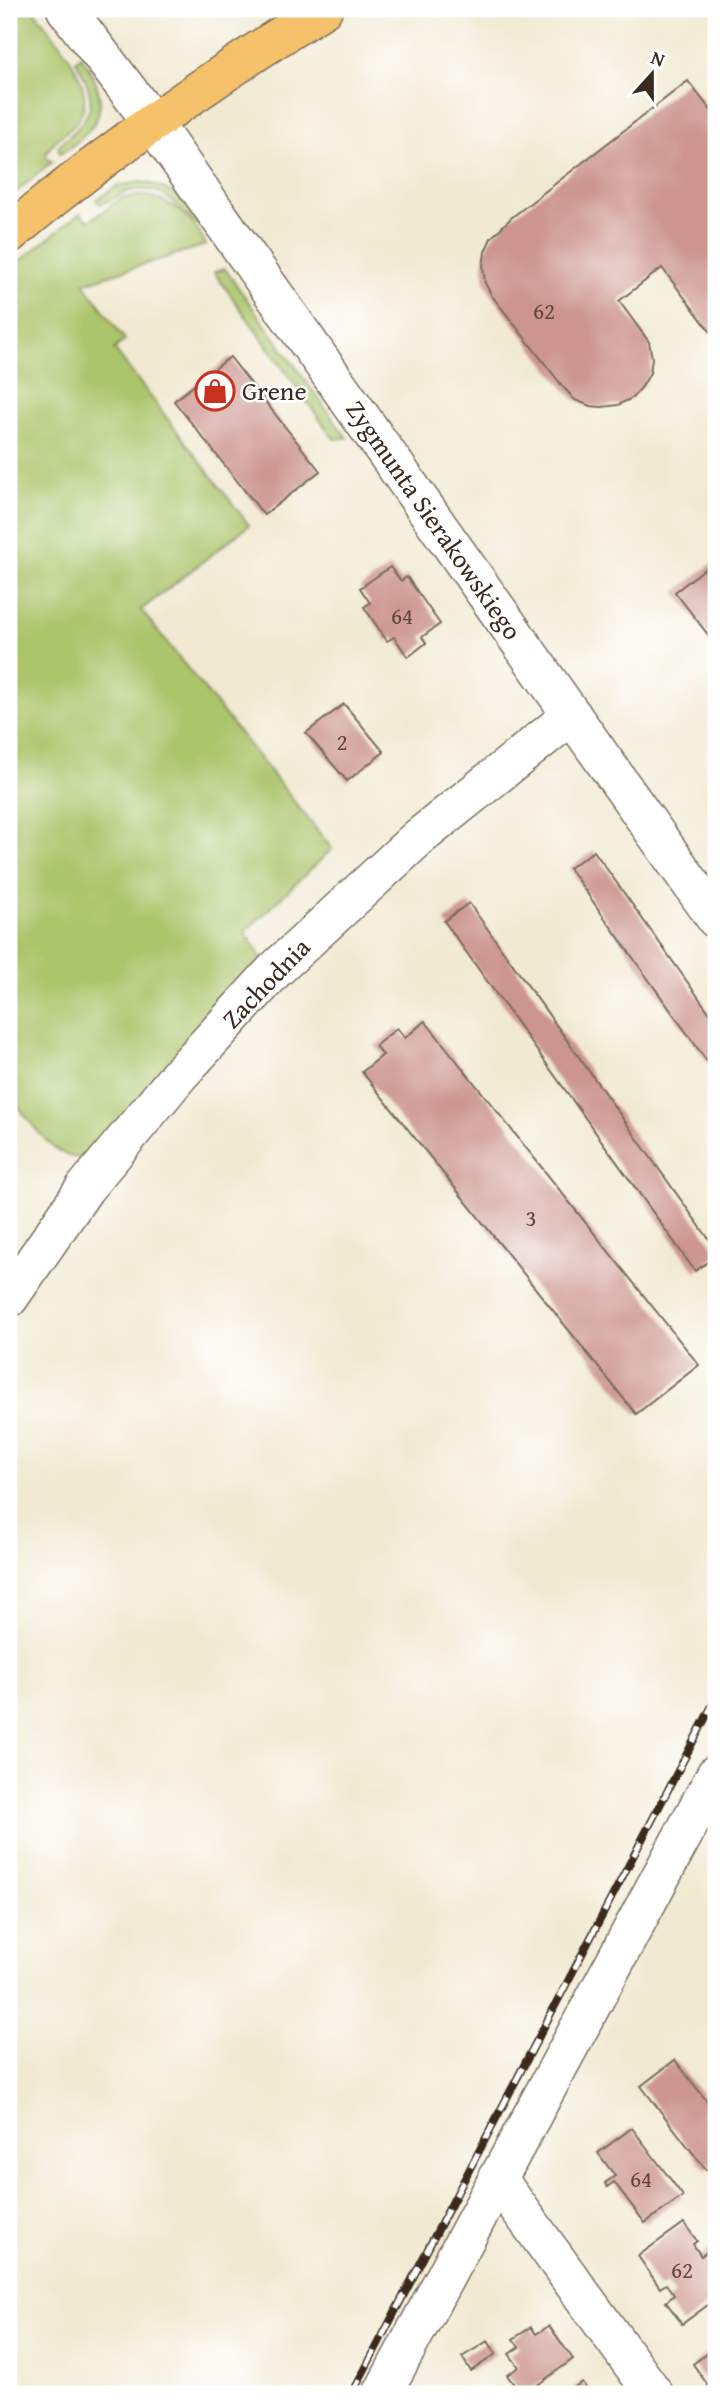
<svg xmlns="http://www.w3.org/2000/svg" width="725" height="2403" viewBox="0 0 725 2403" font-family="'Gentium Book Plus',serif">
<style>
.green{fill:#abc56b;stroke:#737844;stroke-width:2}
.building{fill:#cc958f}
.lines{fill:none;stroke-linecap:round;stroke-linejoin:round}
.minor-casing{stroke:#7b6d5d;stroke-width:41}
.major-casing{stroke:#7b6d5d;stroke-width:41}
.minor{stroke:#fff;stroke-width:38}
.major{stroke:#f5c16b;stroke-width:38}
.rail-casing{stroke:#3b2a1e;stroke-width:8}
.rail{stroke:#fff;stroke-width:5;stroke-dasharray:16;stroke-linecap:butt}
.labels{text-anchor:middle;stroke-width:5;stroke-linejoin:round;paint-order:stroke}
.number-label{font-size:23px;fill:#5f453a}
.poi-label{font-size:26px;fill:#3b2a1e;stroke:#fff;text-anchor:start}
.street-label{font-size:26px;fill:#3b2a1e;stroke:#fff}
</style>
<rect width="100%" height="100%" fill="#fff"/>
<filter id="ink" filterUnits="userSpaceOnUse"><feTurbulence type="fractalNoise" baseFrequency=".0143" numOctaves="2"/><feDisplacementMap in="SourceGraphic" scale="14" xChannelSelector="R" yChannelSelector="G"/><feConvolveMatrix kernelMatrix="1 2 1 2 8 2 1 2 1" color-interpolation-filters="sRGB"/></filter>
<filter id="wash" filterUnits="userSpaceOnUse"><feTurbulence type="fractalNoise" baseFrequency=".00686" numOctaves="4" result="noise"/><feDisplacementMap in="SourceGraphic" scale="28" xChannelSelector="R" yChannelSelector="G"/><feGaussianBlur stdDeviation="1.57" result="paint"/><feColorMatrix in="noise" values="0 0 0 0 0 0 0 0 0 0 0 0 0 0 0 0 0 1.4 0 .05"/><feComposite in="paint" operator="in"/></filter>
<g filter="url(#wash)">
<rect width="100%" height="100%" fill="#f1e9d1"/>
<!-- green -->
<g class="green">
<path d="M9 9H33C53 36 100 84 79 119 69 134 54 137 45 155L52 162 9 198Z"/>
<path d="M81 56C102 87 111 115 78 141 72 146 67 151 60 153L58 147 59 145C96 114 98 103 76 60Z"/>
<path d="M140 182C173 185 189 207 209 230 180 221 174 185 135 190 120 192 112 202 100 204L96 200 117 186Z"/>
<path d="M144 195C169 199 197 221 206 245L84 283 125 340 114 349 249 525 141 610 332 849 245 932 266 965 91 1152C62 1176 24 1113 9 1094V270L80 213 89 221 122 198Z"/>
<polygon points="225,269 347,438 334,439 214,272"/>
</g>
<g id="blocks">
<!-- building -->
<g class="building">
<polygon points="688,81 716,117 716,339 662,268 619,301 649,342 652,358 650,373 642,387 632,398 618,405 602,407 590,406 575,400 564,388 492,296 485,283 483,267 485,252 491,238 511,218"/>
<polygon points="230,357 320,471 264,515 174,401"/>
<polygon points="716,560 716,645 675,592"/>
<polygon points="390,567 401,581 407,577 440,624 422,637 426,643 408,657 394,637 387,641 364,607 370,603 360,588"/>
<polygon points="344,704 384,752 347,781 306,733"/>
<polygon points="594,851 716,1022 716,1074 569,868"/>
<polygon points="469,903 716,1249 716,1256 695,1271 444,921"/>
<polygon points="425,1021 699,1365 636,1414 362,1072 383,1055 375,1046 397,1028 405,1038"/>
<polygon points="9,1130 14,1143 9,1160"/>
<polygon points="675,2060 716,2113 716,2162 706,2170 641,2086"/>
<polygon points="632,2128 683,2196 645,2223 614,2182 607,2187 605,2183 615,2176 598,2153"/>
<polygon points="684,2223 697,2241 693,2244 701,2256 712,2248 716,2253 716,2299 682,2324 666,2302 674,2295 666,2284 660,2288 638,2256"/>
<polygon points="549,2326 573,2359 525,2394 521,2394 507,2375 519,2367 509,2354 519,2347 513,2339 531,2327 536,2334"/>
<polygon points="488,2341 496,2354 471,2371 462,2357"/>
<polygon points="716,2347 716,2394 714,2394 693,2364"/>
<polygon points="582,2382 591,2394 564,2394"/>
</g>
</g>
</g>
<g filter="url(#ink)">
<use href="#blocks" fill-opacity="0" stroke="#7b6d5d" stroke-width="2"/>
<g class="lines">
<!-- minor casing -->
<g class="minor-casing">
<g id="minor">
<polyline points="66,9 152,122 716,919"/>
<polyline points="9,1298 85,1188 179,1075 275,970 418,838 572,715"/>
<polyline points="497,2178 654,2394"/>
<polyline points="382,2394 716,1774"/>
</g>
</g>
<!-- major casing -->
<g class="major-casing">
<path id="major" d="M9 234C107 151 213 78 323 9"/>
</g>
<!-- minor -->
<use href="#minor" class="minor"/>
<!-- major -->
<use href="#major" class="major"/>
<!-- rail casing -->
<g class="rail-casing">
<polyline id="rail" points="352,2394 716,1698"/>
</g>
<!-- rail -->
<use href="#rail" class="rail"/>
</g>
</g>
<!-- icons -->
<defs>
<g id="shop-ring" transform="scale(2.0125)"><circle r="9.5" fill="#fff" stroke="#c8321e" stroke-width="1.5"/><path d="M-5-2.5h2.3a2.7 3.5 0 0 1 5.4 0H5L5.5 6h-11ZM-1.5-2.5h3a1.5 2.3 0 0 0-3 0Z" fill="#c8321e"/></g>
</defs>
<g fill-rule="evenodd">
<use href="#shop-ring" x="215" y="391"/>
</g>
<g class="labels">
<!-- number labels -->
<g class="number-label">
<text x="544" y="319">62</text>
<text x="402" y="624">64</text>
<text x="342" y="750">2</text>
<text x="531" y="1226">3</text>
<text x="641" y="2187">64</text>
<text x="682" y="2278">62</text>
</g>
<!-- poi labels -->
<g class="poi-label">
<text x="242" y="400">Grene</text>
</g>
<!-- street labels -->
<g class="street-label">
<text transform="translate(434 520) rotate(55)" y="9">Zygmunta Sierakowskiego</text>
<text transform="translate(266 983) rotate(-46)" y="9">Zachodnia</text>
</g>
</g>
<!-- margin -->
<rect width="725" height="2403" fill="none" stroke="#fff" stroke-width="35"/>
<!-- north arrow -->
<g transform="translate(652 74) rotate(21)" stroke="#ffffff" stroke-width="5" paint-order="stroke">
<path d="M0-5L12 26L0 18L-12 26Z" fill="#3b2a1e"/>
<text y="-10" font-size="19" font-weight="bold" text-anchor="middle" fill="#3b2a1e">N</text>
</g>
</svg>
